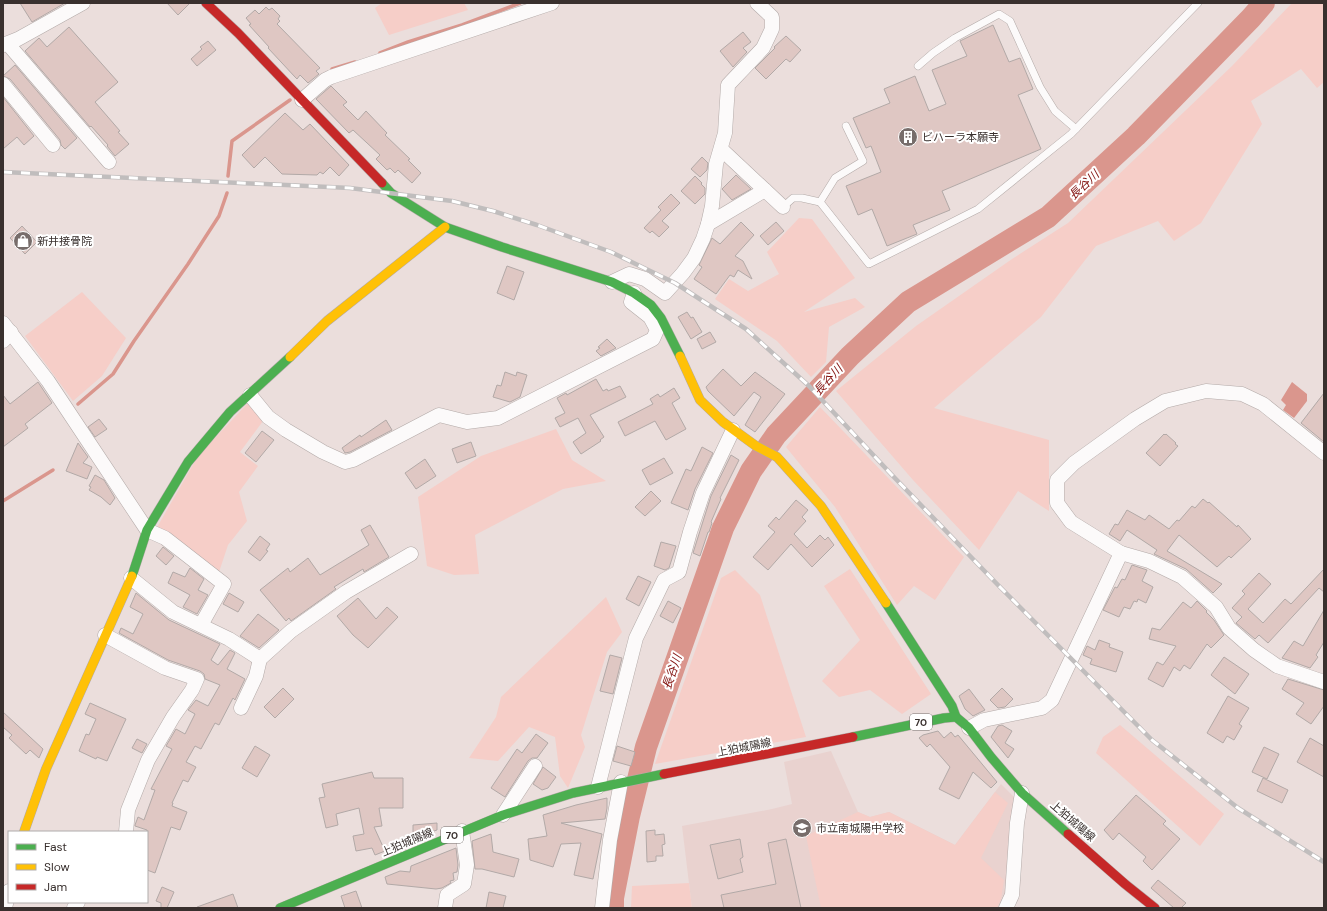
<svg xmlns="http://www.w3.org/2000/svg" width="1327" height="911" viewBox="0 0 1327 911" font-family="'DM Sans','Noto Sans JP',sans-serif">
<style>
.built{fill:#e9d2cf}
.green{fill:#f6cec8}
.water{fill:#da968d}
.lines{fill:none;stroke-linecap:round;stroke-linejoin:round}
.stream{stroke:#da968d;stroke-width:3.5}
.river{stroke:#da968d;stroke-width:22}
.building{fill:#dfc7c3;stroke:#b2a9a7}
.lane-casing{stroke:#b3aaa8;stroke-width:8}
.street-casing{stroke:#b3aaa8;stroke-width:15}
.fast-casing{stroke:#b3aaa8;stroke-width:10}
.slow-casing{stroke:#b3aaa8;stroke-width:10}
.jam-casing{stroke:#b3aaa8;stroke-width:10}
.lane{stroke:#fcfafa;stroke-width:7}
.street{stroke:#fcfafa;stroke-width:14}
.fast{stroke:#4caf50;stroke-width:9}
.slow{stroke:#ffc107;stroke-width:9}
.jam{stroke:#c62828;stroke-width:9}
.rail-casing{stroke:#c0bdbd;stroke-width:4.5}
.rail{stroke:#fff;stroke-width:3;stroke-dasharray:9;stroke-linecap:butt}
.labels{text-anchor:middle;stroke-width:4;stroke-linejoin:round;paint-order:stroke}
.shield{fill:#fff;stroke:#746e6d;stroke-width:1}
.shield-label{font-size:10px;font-weight:bold;fill:#39302e}
.poi-label{font-size:11px;fill:#39302e;stroke:#fff;text-anchor:start}
.street-label{font-size:11px;fill:#39302e;stroke:#fff}
.water-label{font-size:12px;font-style:italic;fill:#83120f;stroke:#fff}
</style>
<rect width="100%" height="100%" fill="#ebdedc"/>
<!-- built -->
<polygon class="built" points="831,751 858,812 870,817 889,812 955,845 1001,784 1015,798 1009,881 1002,908 692,908 682,826 772,809 792,804 784,762"/>
<!-- green -->
<g class="green">
<polygon points="382,3 464,3 468,10 389,35 375,8"/>
<polygon points="1292,3 1324,3 1324,82 1317,88 1301,69 1251,101 1262,124 1201,223 1174,241 1158,221 1096,246 1041,317 934,408 1049,440 1049,511 1018,491 979,550 913,480 836,391 916,326 1012,259 1068,223 1232,66"/>
<polygon points="799,218 812,219 855,278 804,312 855,298 865,307 829,327 826,362 811,377 777,341 715,299 729,279 748,291 779,274 767,252"/>
<polygon points="82,292 126,338 102,376 73,401 25,336"/>
<polygon points="248,403 263,421 240,452 258,466 239,492 247,521 228,545 218,575 156,529 198,456"/>
<polygon points="820,407 964,557 935,600 914,586 897,605 835,507 786,447"/>
<polygon points="556,429 572,460 606,481 563,489 475,535 479,574 454,575 427,566 418,497 481,456"/>
<polygon points="850,569 931,694 902,714 870,690 839,697 822,681 860,640 824,586"/>
<polygon points="735,570 760,595 806,737 655,764 721,578"/>
<polygon points="606,597 622,632 607,652 581,735 585,747 568,788 560,776 555,737 529,727 498,761 469,758 496,717 501,697"/>
<polygon points="1120,725 1224,814 1200,846 1096,753 1103,737"/>
<polygon points="995,792 1008,803 981,858 1004,880 1001,899 997,908 821,908 806,836 858,812 870,817 889,812 955,845"/>
<polygon points="689,883 692,908 631,908 632,886"/>
</g>
<!-- water -->
<polygon class="water" points="1292,382 1307,394 1307,401 1294,418 1283,410 1286,405 1281,400"/>
<g class="lines">
<!-- stream -->
<g class="stream">
<polyline points="380,53 408,42 462,25 520,3"/>
<polyline points="332,69 355,62"/>
<polyline points="228,176 232,141 290,100"/>
<polyline points="78,404 113,374 134,341 188,264 219,216 227,193"/>
<polyline points="3,501 53,470"/>
</g>
<!-- river -->
<polyline class="river" points="613,908 613,898 629,816 646,747 723,528 751,471 776,435 850,356 908,302 1048,217 1136,136 1251,18 1264,3"/>
</g>
<!-- building -->
<g class="building">
<polygon points="20,3 65,3 32,22"/>
<polygon points="167,3 190,3 178,15"/>
<polygon points="266,7 269,10 272,8 280,16 278,19 280,21 277,24 320,68 316,71 319,74 308,83 300,75 297,79 295,77 268,48 269,47 249,25 251,24 246,18 255,10 259,14"/>
<polygon points="993,25 1009,62 1020,58 1033,89 1018,95 1041,149 942,191 950,210 913,225 917,234 887,246 872,209 858,215 846,186 881,172 871,146 866,148 853,118 890,103 884,89 915,76 929,111 946,104 932,70 967,56 960,41"/>
<polygon points="69,27 118,82 95,102 120,131 118,132 129,144 115,156 107,146 108,145 91,126 90,127 25,51 39,38 47,47"/>
<polygon points="743,32 751,42 743,48 747,52 733,67 720,51"/>
<polygon points="786,36 801,50 790,62 786,59 766,79 755,68 775,48 774,47"/>
<polygon points="208,41 216,50 197,66 191,59 202,49 200,47"/>
<polygon points="15,65 77,138 65,149 61,145 60,140 10,79 3,76"/>
<polygon points="331,86 347,102 343,105 358,120 366,111 387,133 385,135 410,159 408,160 421,173 412,183 398,170 395,173 390,168 387,170 376,159 380,155 353,130 349,133 316,99"/>
<polygon points="3,97 34,136 24,145 17,137 3,149"/>
<polygon points="285,113 303,130 310,124 349,165 339,176 330,167 323,174 320,172 317,175 282,174 265,157 254,168 242,155"/>
<polygon points="702,157 708,163 707,170 700,177 691,169"/>
<polygon points="736,175 751,189 732,200 722,189"/>
<polygon points="695,176 702,183 701,184 705,188 705,194 695,204 681,191"/>
<polygon points="671,194 680,203 662,221 669,227 659,237 652,231 650,233 644,228 661,210 658,207"/>
<polygon points="741,222 754,235 735,256 743,261 752,279 738,270 734,277 730,275 716,294 694,279 702,267 699,265 712,238 720,244"/>
<polygon points="776,222 784,231 768,245 760,236"/>
<polygon points="22,226 37,242 25,254 10,238"/>
<polygon points="507,266 524,272 514,300 497,293"/>
<polygon points="687,312 691,318 693,317 702,332 691,339 678,317"/>
<polygon points="710,332 716,342 702,349 697,339"/>
<polygon points="607,339 616,348 601,356 596,351 600,348 598,347"/>
<polygon points="723,369 741,386 755,372 785,394 755,432 745,425 761,397 754,392 734,416 708,391 706,387"/>
<polygon points="505,372 516,376 517,372 527,375 520,397 510,402 493,397 497,385 501,386"/>
<polygon points="596,379 603,391 607,389 608,391 620,386 626,397 590,415 604,437 600,440 601,441 581,454 573,442 586,433 578,418 560,427 555,418 565,413 557,398 566,393 567,395"/>
<polygon points="38,382 52,403 25,424 28,428 3,447 3,395 10,404"/>
<polygon points="674,388 680,398 672,403 686,429 666,440 655,421 625,436 618,422 653,404 650,399 658,394 660,397"/>
<polygon points="1324,393 1324,442 1301,423"/>
<polygon points="99,419 107,429 95,437 88,427"/>
<polygon points="386,420 392,430 350,452 345,453 342,448 360,435 361,437"/>
<polygon points="262,431 274,440 256,462 245,453"/>
<polygon points="1164,434 1165,435 1166,434 1176,443 1175,444 1178,446 1160,466 1146,453"/>
<polygon points="471,442 476,456 457,463 452,449"/>
<polygon points="78,443 88,457 83,463 92,467 87,479 66,471"/>
<polygon points="702,447 713,453 695,489 688,510 671,503 686,469 691,471"/>
<polygon points="731,455 739,460 720,498 721,499 711,522 712,523 709,532 708,532 700,556 693,553 711,496"/>
<polygon points="664,458 673,473 650,485 642,470"/>
<polygon points="425,459 436,476 416,489 405,473"/>
<polygon points="95,475 104,480 115,498 110,505 101,497 89,490 91,487 89,486"/>
<polygon points="651,491 661,501 645,516 635,507"/>
<polygon points="1203,499 1208,503 1209,502 1237,527 1238,525 1251,539 1231,558 1229,556 1217,567 1179,535 1167,551 1222,584 1213,593 1186,569 1154,554 1157,550 1127,530 1120,541 1109,534 1115,524 1118,525 1127,510 1145,520 1149,515 1169,529 1177,520 1179,521 1192,506 1195,508"/>
<polygon points="796,500 808,510 802,517 806,521 794,534 807,548 820,535 825,540 828,537 834,545 812,567 791,544 768,570 753,557 775,532 768,526 776,517 779,520"/>
<polygon points="370,525 389,557 364,572 363,569 334,587 336,589 291,621 289,618 286,621 260,590 288,568 290,572 308,558 320,575 369,545 361,530"/>
<polygon points="260,536 270,544 266,550 268,551 260,561 248,552"/>
<polygon points="661,542 676,546 669,568 665,570 654,566"/>
<polygon points="163,547 174,556 166,565 156,556"/>
<polygon points="1132,565 1147,570 1142,581 1153,587 1146,603 1138,599 1137,602 1134,601 1130,609 1124,607 1119,617 1103,610 1115,587 1117,588 1122,579 1125,580"/>
<polygon points="190,568 204,579 198,590 208,595 197,614 183,607 190,595 168,583 173,572 185,577"/>
<polygon points="1324,569 1324,592 1319,588 1268,643 1259,635 1255,639 1236,623 1242,617 1232,608 1245,594 1242,591 1259,573 1271,584 1248,609 1263,623 1285,599 1291,604"/>
<polygon points="638,576 651,582 639,606 626,599"/>
<polygon points="136,593 169,620 220,644 211,660 218,665 230,650 235,653 227,669 245,679 235,700 233,698 219,725 215,723 201,749 195,746 186,762 196,767 188,782 183,780 172,803 173,803 172,806 187,812 180,830 171,827 155,873 147,870 147,830 135,826 135,825 138,817 144,820 155,790 151,789 172,749 166,746 176,729 185,734 195,714 188,710 196,700 208,706 220,685 205,679 204,674 200,671 168,660 119,633 121,628 133,634 143,614 130,607"/>
<polygon points="229,593 244,602 238,612 223,604"/>
<polygon points="358,598 376,619 387,607 398,617 368,648 353,635 337,616"/>
<polygon points="668,601 681,608 673,623 660,616"/>
<polygon points="1197,601 1207,611 1206,612 1214,620 1224,635 1211,648 1207,644 1190,669 1184,665 1180,671 1174,667 1163,687 1148,679 1157,662 1163,665 1176,646 1149,639 1152,628 1160,630 1183,602 1191,608"/>
<polygon points="1324,610 1324,642 1316,655 1318,657 1310,668 1282,658 1294,641 1303,646"/>
<polygon points="258,614 279,630 259,648 240,636"/>
<polygon points="1099,640 1110,644 1109,647 1123,652 1116,672 1090,664 1092,659 1083,655 1087,646 1095,650"/>
<polygon points="610,655 622,658 613,694 600,691"/>
<polygon points="1224,657 1249,674 1235,694 1211,675"/>
<polygon points="1288,679 1324,690 1324,706 1311,724 1296,714 1304,703 1282,689"/>
<polygon points="283,688 294,699 275,718 264,707"/>
<polygon points="1002,688 1013,699 1005,707 998,708 990,700"/>
<polygon points="969,689 985,710 973,716 965,709 959,696"/>
<polygon points="1228,696 1249,708 1239,724 1242,726 1234,740 1227,736 1223,743 1207,733"/>
<polygon points="90,703 126,719 107,761 97,757 96,759 79,751 86,734 89,735 96,719 85,714"/>
<polygon points="3,712 43,749 39,758 30,750 26,754 9,738 12,735 3,727"/>
<polygon points="1002,725 1012,731 1005,743 1014,749 1008,758 991,737 998,726"/>
<polygon points="938,731 944,738 951,732 955,737 958,735 997,782 991,788 973,772 959,799 939,789 950,767 930,744 927,747 919,738 923,735"/>
<polygon points="536,734 548,743 537,758 532,758 528,761 505,797 491,788 517,749 522,753"/>
<polygon points="1310,738 1324,746 1324,777 1297,762"/>
<polygon points="137,739 147,744 142,753 132,748"/>
<polygon points="255,746 270,755 257,777 242,768"/>
<polygon points="617,746 635,752 631,766 613,761"/>
<polygon points="1264,747 1279,754 1267,779 1252,772"/>
<polygon points="543,767 556,777 548,788 542,790 533,784"/>
<polygon points="372,772 374,778 403,778 403,808 379,808 382,826 374,827 385,851 375,855 372,848 356,851 353,836 364,834 359,808 336,814 338,825 326,828 319,798 325,797 322,784"/>
<polygon points="1263,778 1288,790 1282,803 1257,791"/>
<polygon points="1136,795 1166,821 1163,824 1180,839 1152,870 1143,861 1146,857 1119,833 1113,840 1104,830"/>
<polygon points="607,798 607,808 605,819 561,823 602,834 593,879 574,875 581,843 561,844 553,867 530,860 528,839 547,836 543,815 576,805"/>
<polygon points="437,823 437,830 425,834 413,834 413,825"/>
<polygon points="655,830 655,835 664,834 665,844 662,845 663,856 656,856 656,861 647,862 646,831"/>
<polygon points="491,834 493,852 519,859 514,877 482,869 475,869 472,841"/>
<polygon points="740,839 743,857 740,859 743,872 718,879 710,845"/>
<polygon points="786,839 801,908 724,908 721,895 776,884 768,843"/>
<polygon points="456,848 458,865 457,872 453,873 454,880 450,881 451,883 442,888 436,889 387,884 385,877 400,871 410,872 411,866"/>
<polygon points="1158,880 1186,903 1181,908 1174,908 1151,888"/>
<polygon points="162,887 174,892 167,908 161,908 161,903 156,901"/>
<polygon points="356,891 362,908 345,908 341,896"/>
<polygon points="489,892 506,896 503,908 486,908"/>
<polygon points="233,894 238,908 198,908 197,907"/>
</g>
<g class="lines">
<!-- lane casing -->
<g class="lane-casing">
<g id="lane">
<polyline points="918,66 933,53 955,38 999,14 1010,21 1040,87 1055,111 1076,129"/>
<polyline points="820,202 835,178 863,161 846,126"/>
<polyline points="783,207 793,198 802,198 820,202 869,264 978,209 1071,134 1198,3"/>
</g>
</g>
<!-- street casing -->
<g class="street-casing">
<g id="street">
<polyline points="8,44 109,162"/>
<polyline points="3,45 18,39 83,3"/>
<polyline points="3,84 53,145"/>
<polyline points="302,100 325,80 331,77 552,3"/>
<polyline points="721,149 783,207"/>
<polyline points="708,224 765,190"/>
<polyline points="612,282 629,274 645,279 665,293 683,273 694,258 703,239 708,224 712,206 716,164 725,133 728,85 763,48 772,29 772,17 757,3"/>
<polyline points="3,323 48,381 147,530 165,538 224,584 201,625"/>
<polyline points="3,341 11,332"/>
<polyline points="250,395 268,417 286,430 323,452 345,462 353,460 439,415 467,422 498,418 653,339 657,330 650,317 631,302 634,293"/>
<polyline points="1121,553 1149,561 1182,577 1216,607 1229,628 1254,650 1277,666 1324,682"/>
<polyline points="131,578 173,612 229,639 260,659"/>
<polyline points="105,635 165,668 197,679 192,690 173,717 148,760 128,810 126,832"/>
<polyline points="241,708 256,676 260,659 291,631 346,592 411,554"/>
<polyline points="969,728 984,720 1042,708 1052,700 1121,553 1071,522 1057,503 1057,480 1074,463 1135,419 1165,401 1206,391 1242,394 1263,404 1324,453"/>
<polyline points="598,787 636,638 664,580 679,572 690,532 703,493 733,430"/>
<polyline points="503,815 535,766"/>
<polyline points="5,908 9,891"/>
<polyline points="74,908 78,902"/>
<polyline points="445,908 447,895 464,884 467,865 462,831"/>
<polyline points="602,908 610,840 621,782"/>
<polyline points="1006,908 1012,895 1017,823 1022,793"/>
</g>
</g>
<!-- fast casing -->
<g class="fast-casing">
<g id="fast">
<polyline points="382,183 391,193 445,227 502,247 612,282 634,293 651,305 661,318 680,356"/>
<polyline points="132,576 147,530 188,462 230,412 290,357"/>
<polyline points="886,603 952,706 956,717"/>
<polyline points="853,737 944,718 956,717 969,728 991,757 1022,793 1068,834"/>
<polyline points="280,908 503,815 573,793 664,774"/>
</g>
</g>
<!-- slow casing -->
<g class="slow-casing">
<g id="slow">
<polyline points="680,356 700,400 723,422 756,446 777,457 821,506 886,603"/>
<polyline points="290,357 327,321 445,227"/>
<polyline points="24,832 46,769 132,576"/>
</g>
</g>
<!-- jam casing -->
<g class="jam-casing">
<g id="jam">
<polyline points="206,3 238,33 382,183"/>
<polyline points="664,774 853,737"/>
<polyline points="1068,834 1125,884 1155,908"/>
</g>
</g>
<!-- lane -->
<use href="#lane" class="lane"/>
<!-- street -->
<use href="#street" class="street"/>
<!-- fast -->
<use href="#fast" class="fast"/>
<!-- slow -->
<use href="#slow" class="slow"/>
<!-- jam -->
<use href="#jam" class="jam"/>
<!-- rail casing -->
<g class="rail-casing">
<polyline id="rail" points="3,172 350,188 452,201 493,211 537,225 611,252 675,283 746,329 809,386 891,474 998,585 1152,740 1238,808 1324,862"/>
</g>
<!-- rail -->
<use href="#rail" class="rail"/>
</g>
<!-- icons -->
<defs>
<g id="building-disc" transform="scale(1)"><circle r="9.5" fill="#776d6b" stroke="#fff"/><path d="M-4-6H4V6H1V3H-1V6H-4ZM-2.5-4.3h1.7v1.8h-1.7ZM.8-4.3h1.7v1.8H.8ZM-2.5-1h1.7V.8h-1.7ZM.8-1h1.7V.8H.8Z" fill="#fff"/></g>
<g id="shop-disc" transform="scale(1)"><circle r="9.5" fill="#776d6b" stroke="#fff"/><path d="M-5-2.5h2.3a2.7 3.5 0 0 1 5.4 0H5L5.5 6h-11ZM-1.5-2.5h3a1.5 2.3 0 0 0-3 0Z" fill="#fff"/></g>
<g id="school-disc" transform="scale(1)"><circle r="9.5" fill="#776d6b" stroke="#fff"/><path d="M0-5L7-2L0 1L-7-2ZM-4 1L0 2.5L4 1V4Q0 6-4 4Z" fill="#fff"/></g>
</defs>
<g fill-rule="evenodd">
<use href="#building-disc" x="908" y="137"/>
<use href="#shop-disc" x="23" y="241"/>
<use href="#school-disc" x="802" y="828"/>
</g>
<g class="labels">
<!-- shield labels -->
<g class="shield">
<rect x="910" y="714" width="22" height="16" rx="3"/>
<rect x="441" y="827" width="22" height="16" rx="3"/>
</g>
<g class="shield-label">
<text x="921" y="726">70</text>
<text x="452" y="839">70</text>
</g>
<!-- poi labels -->
<g class="poi-label">
<text x="922" y="141">ビハーラ本願寺</text>
<text x="37" y="245">新井接骨院</text>
<text x="816" y="832">市立南城陽中学校</text>
</g>
<!-- street labels -->
<g class="street-label">
<text transform="translate(744 747) rotate(-11)" y="4">上狛城陽線</text>
<text transform="translate(1073 821) rotate(41)" y="4">上狛城陽線</text>
<text transform="translate(407 842) rotate(-23)" y="4">上狛城陽線</text>
</g>
<!-- water labels -->
<g class="water-label">
<text transform="translate(1084 185) rotate(-43)" y="4">長谷川</text>
<text transform="translate(828 380) rotate(-47)" y="4">長谷川</text>
<text transform="translate(672 672) rotate(-71)" y="4">長谷川</text>
</g>
</g>
<!-- border -->
<rect width="1327" height="911" fill="none" stroke="#39302e" stroke-width="8"/>
<!-- legend -->
<rect x="8" y="831" width="140" height="72" fill="#ffffff" stroke="#b0acab"/>
<rect x="16" y="844" width="20" height="6" fill="#4caf50" stroke="#b0acab"/>
<text x="44" y="851" font-size="12" fill="#39302e">Fast</text>
<rect x="16" y="864" width="20" height="6" fill="#ffc107" stroke="#b0acab"/>
<text x="44" y="871" font-size="12" fill="#39302e">Slow</text>
<rect x="16" y="884" width="20" height="6" fill="#c62828" stroke="#b0acab"/>
<text x="44" y="891" font-size="12" fill="#39302e">Jam</text>
</svg>
